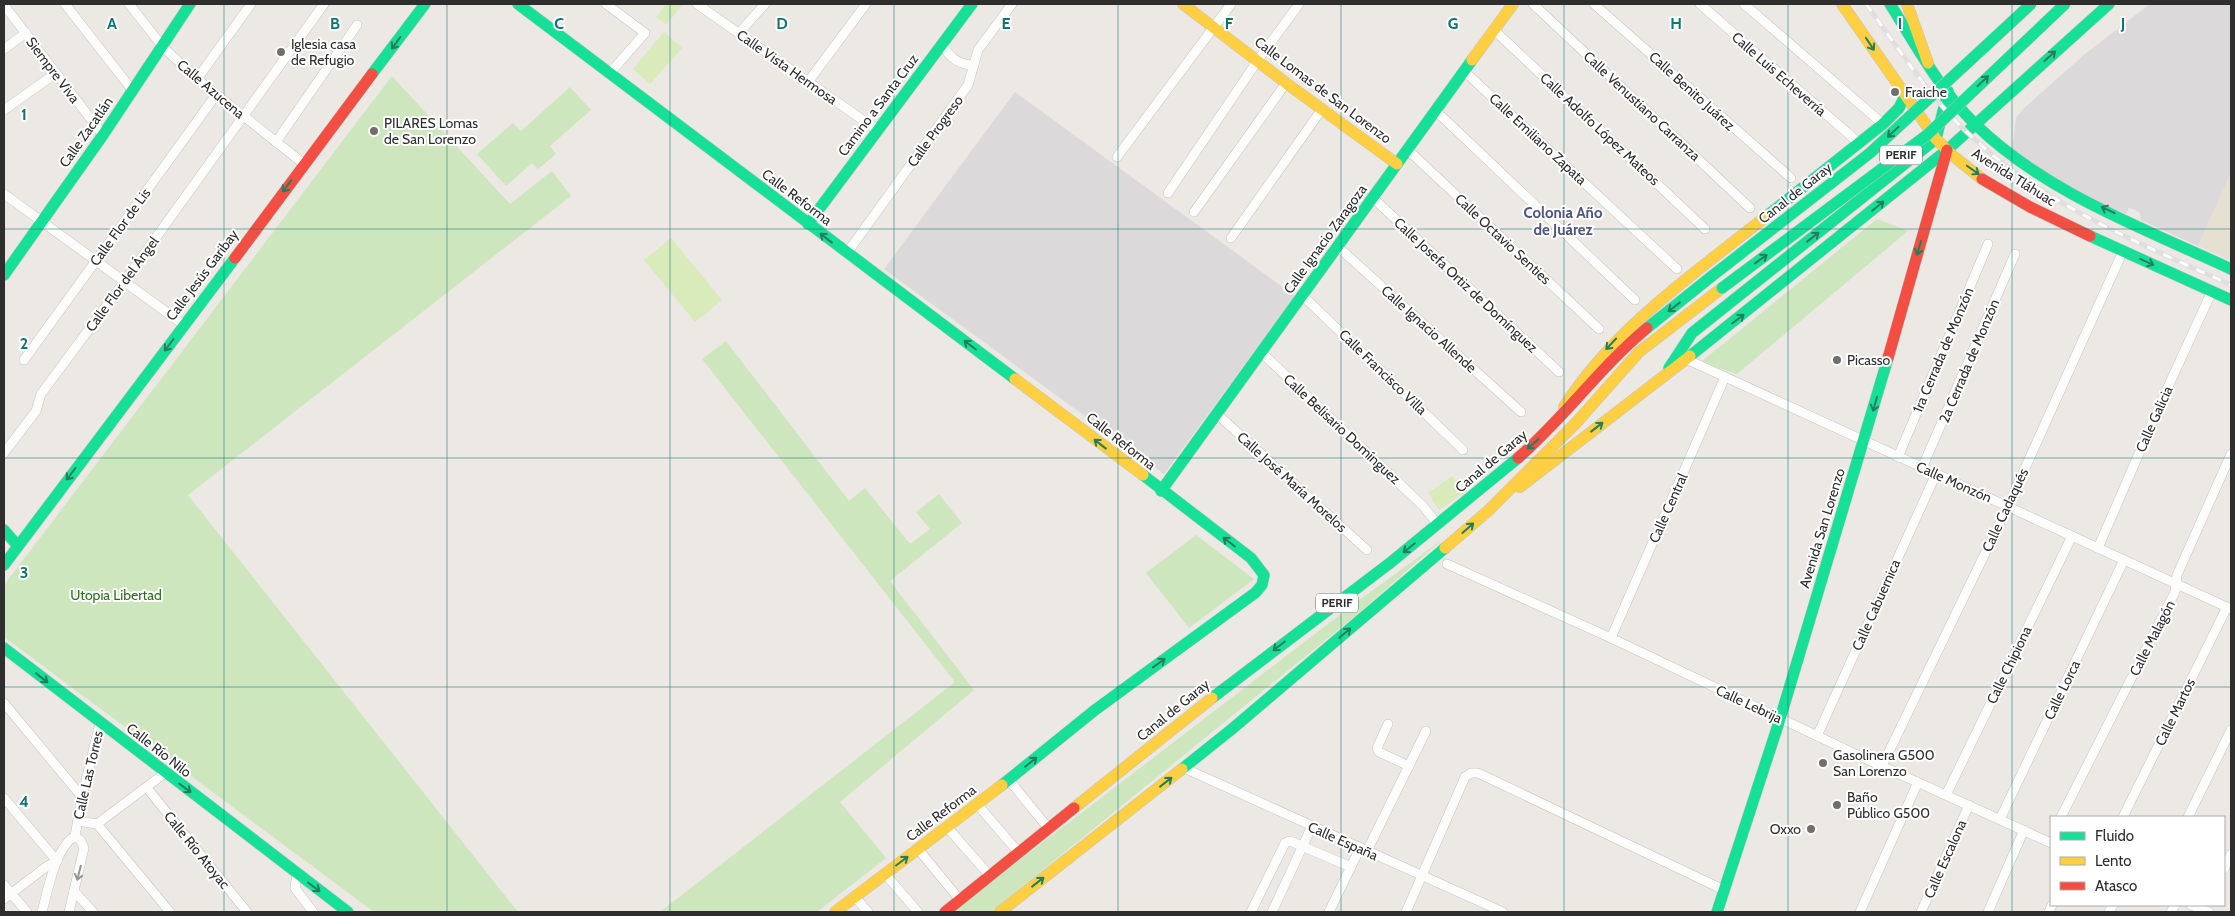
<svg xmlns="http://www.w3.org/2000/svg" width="2235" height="916" viewBox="0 0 2235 916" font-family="Cabin,sans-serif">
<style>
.industrial{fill:#dcd9db}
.education{fill:#e6e0d3}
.green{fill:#cee6be}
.pitch{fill:#d9eabb}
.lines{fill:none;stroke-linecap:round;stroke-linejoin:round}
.street-casing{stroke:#c5c4c5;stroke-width:10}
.fast-casing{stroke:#c5c4c5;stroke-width:12}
.slow-casing{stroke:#c5c4c5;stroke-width:12}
.jam-casing{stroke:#c5c4c5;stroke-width:12}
.street{stroke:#fcfcfb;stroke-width:9}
.fast{stroke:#16e098;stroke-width:11}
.slow{stroke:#ffcf43;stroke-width:11}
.jam{stroke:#f24e42;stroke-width:11}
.rail-casing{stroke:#dfdfe1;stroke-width:5}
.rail{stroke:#fff;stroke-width:3;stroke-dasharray:9;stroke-linecap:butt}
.fast-bridge-casing{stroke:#c6c5c4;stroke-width:12;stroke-linecap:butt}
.fast-bridge{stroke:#16e098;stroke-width:11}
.oneway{stroke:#237e5e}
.oneway2{stroke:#959594}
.grid{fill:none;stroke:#0f766e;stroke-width:1;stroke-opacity:0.55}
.poi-dot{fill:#706f6e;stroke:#fff;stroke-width:2}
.labels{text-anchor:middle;stroke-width:4;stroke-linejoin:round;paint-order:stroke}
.shield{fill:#fff;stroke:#6d6d6d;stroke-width:1}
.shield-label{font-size:12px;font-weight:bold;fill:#2e2e2e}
.poi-label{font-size:14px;fill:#2e2e2e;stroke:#fff;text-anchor:start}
.street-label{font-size:14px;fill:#2e2e2e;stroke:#fff}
.park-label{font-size:14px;fill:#2c6e1b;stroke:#fff}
.neighbourhood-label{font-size:15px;font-weight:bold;fill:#4d5680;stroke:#fff}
.grid-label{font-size:16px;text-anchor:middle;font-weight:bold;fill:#0f766e;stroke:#fff;stroke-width:4;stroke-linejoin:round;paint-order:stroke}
</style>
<rect width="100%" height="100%" fill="#ece8e4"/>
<!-- industrial -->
<g class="industrial">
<polygon points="2150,4 2231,4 2231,173 2198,246 2141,220 2140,213 2135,210 2129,208 2126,214 2071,189 2012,150 2016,118 2023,109 2085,54"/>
<polygon points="1015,92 1295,296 1164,474 884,269"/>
</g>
<!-- education -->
<polygon class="education" points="2231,173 2231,261 2198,246"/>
<!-- green -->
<g class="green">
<polygon points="392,76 510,204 552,171 571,196 188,495 518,912 374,912 4,637 4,585"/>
<polygon points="570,87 591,110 550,146 556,154 538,169 532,163 506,186 477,154 513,123 521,131"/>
<polygon points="1877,219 1908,231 1737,374 1701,362"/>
<polygon points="726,341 849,501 865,488 910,544 930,529 916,512 939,494 962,523 890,581 974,690 840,802 886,858 817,912 660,912 955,682 702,359"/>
<polygon points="1196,535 1254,579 1189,628 1146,573"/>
<polygon points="1443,539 1360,612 991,912 952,912 1354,604"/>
</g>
<!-- pitch -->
<g class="pitch">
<polygon points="666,4 683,4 666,25 656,17"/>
<polygon points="664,32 682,48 650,84 633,69"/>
<polygon points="671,238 722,300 695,322 644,260"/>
<polygon points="1452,476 1464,493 1439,510 1428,493"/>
</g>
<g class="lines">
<!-- street casing -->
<g class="street-casing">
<g id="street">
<polyline points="65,4 133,91"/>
<polyline points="129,4 163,47 197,79 304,164"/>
<polyline points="606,4 645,33 609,74"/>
<polyline points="697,4 877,130"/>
<polyline points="1533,4 1750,208"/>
<polyline points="1594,4 1791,178"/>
<polyline points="1700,4 1859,143"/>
<polyline points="1744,4 1883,124"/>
<polyline points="4,5 103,135"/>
<polyline points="1494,30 1705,229"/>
<polyline points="739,33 765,4"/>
<path d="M942 44C949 57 958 65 974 65"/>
<polyline points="4,49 26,33"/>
<polyline points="1464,71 1677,269"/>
<polyline points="197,79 251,4"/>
<polyline points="808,82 866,4"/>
<polyline points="4,110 56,73"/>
<polyline points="1436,111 1635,300"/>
<polyline points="276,142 357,25"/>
<polyline points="1408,150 1599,329"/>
<polyline points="1117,157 1231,4"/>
<polyline points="1168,193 1258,60 1299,4"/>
<polyline points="4,194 184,325"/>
<polyline points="1373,198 1559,372"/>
<polyline points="1194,212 1286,83"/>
<polyline points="1231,238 1322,109"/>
<polyline points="1337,246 1521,412"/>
<polyline points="847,253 968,85 978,50 1012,4"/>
<polyline points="1302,295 1463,450"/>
<polyline points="1261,352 1423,506 1438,525"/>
<polyline points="1683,355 1686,359 2231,609"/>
<polyline points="24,360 216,95"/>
<polyline points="1217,414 1367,550"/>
<polyline points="4,453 36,411 41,394 124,282 324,4"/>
<polyline points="1898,457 1988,244"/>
<polyline points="1922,468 2015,254"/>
<polyline points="2098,548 2167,389 2212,291"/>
<polyline points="1447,564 1611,638 1851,752 2051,843"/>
<polyline points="1611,638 1725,377"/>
<polyline points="4,703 82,797"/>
<polyline points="1388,724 1377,748 1379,752 1409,766"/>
<polyline points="1817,736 1936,474"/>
<polyline points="1882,766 2008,506 2123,251"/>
<polyline points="1184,768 1503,912"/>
<polyline points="1009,780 1049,829"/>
<polyline points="147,788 247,912"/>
<polyline points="1946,795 2072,536"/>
<polyline points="4,798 57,861"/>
<polyline points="977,804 1019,853"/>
<polyline points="2061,817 2175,592 2177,575 2231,454"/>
<polyline points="2123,817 2227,607"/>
<polyline points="2188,817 2231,730"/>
<polyline points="2000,819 2124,560"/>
<polyline points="78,821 97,824 170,912"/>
<polyline points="97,824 165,773"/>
<polyline points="947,827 990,876"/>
<polyline points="75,836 82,797 100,723"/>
<polyline points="918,849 960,900"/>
<polyline points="1367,851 1426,731"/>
<polyline points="2224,869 2231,854"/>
<polyline points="297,874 295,888 313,912"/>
<polyline points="885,874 918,912"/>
<polyline points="4,885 27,912"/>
<polyline points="74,891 93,912"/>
<polyline points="855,897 868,912"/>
<polyline points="4,899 46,867 57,861"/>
<polyline points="2191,905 2209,912"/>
<path d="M42 912C48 890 55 848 75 836"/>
<polyline points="69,912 84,848 81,841 75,836"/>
<polyline points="1251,912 1285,843 1290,841 1351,867"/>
<polyline points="1272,912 1312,826"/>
<polyline points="1329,912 1360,848"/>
<polyline points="1406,912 1465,777 1471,773 1478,773 1724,890"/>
<polyline points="1860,912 1918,782"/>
<polyline points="1921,912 1969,805"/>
<polyline points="1988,912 2024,830"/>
<polyline points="2049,912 2052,905"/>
<polyline points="2109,912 2113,905"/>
<polyline points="2171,912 2175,905"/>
</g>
</g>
<!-- fast casing -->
<g class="fast-casing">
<g id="fast">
<polyline points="518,4 1015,379"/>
<path d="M1890 4C1916 45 1940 90 1975 124 2046 193 2143 228 2231 269"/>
<polyline points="372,74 425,4"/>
<polyline points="1768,215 1883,124 1899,108 1905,96"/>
<polyline points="808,224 972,4"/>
<polyline points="2090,236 2231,300"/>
<polyline points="4,275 103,135 190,4"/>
<polyline points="1647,328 1712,276"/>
<polyline points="1690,356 1947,150 2109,4"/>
<polyline points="1669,368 1692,333 1936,139 1948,91"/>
<polyline points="1161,491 1472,60"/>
<polyline points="4,530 17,545"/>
<polyline points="4,565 235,258"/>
<polyline points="4,648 348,912"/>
<polyline points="1212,698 1390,563 1518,458"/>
<polyline points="1182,769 1232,729 1445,548"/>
<polyline points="1002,785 1095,710 1255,593 1262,585 1264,575 1251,558 1143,475"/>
<polyline points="1717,912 1780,719 1888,358"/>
</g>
</g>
<!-- slow casing -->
<g class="slow-casing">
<g id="slow">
<polyline points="1183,4 1286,83 1397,164"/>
<polyline points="1842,4 1936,139 1952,155 1982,179"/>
<polyline points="1907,4 1928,63"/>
<polyline points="1472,60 1513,4"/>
<polyline points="1015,379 1143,475"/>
<path d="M1564 407C1615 327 1695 273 1768 215"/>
<polyline points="1520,487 1690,356"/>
<polyline points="1445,548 1489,510 1575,424 1639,352 1722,288"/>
<polyline points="1074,808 1212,698"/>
<polyline points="835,912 1002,785"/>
<polyline points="1000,912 1182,769"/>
</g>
</g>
<!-- jam casing -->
<g class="jam-casing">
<g id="jam">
<polyline points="1982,179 2030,207 2090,236"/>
<polyline points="235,258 372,74"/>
<polyline points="1888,358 1947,150"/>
<path d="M1518 458C1564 418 1600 367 1647 328"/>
<polyline points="945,912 1074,808"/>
</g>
</g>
<!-- street -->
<use href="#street" class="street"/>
<!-- fast -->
<use href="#fast" class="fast"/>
<!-- slow -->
<use href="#slow" class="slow"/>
<!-- jam -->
<use href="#jam" class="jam"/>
<!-- rail casing -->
<g class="rail-casing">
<path id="rail" d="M1866 4C1893 41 1918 79 1948 113 2025 197 2130 239 2231 285"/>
</g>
<!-- rail -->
<use href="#rail" class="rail"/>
<!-- fast-bridge casing -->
<g class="fast-bridge-casing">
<g id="fast-bridge">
<polyline points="1712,276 1870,153 2031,4"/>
<polyline points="1722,288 1927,135 2065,4"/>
</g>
</g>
<!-- fast-bridge -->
<use href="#fast-bridge" class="fast-bridge"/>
</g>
<!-- one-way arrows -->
<defs><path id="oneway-shaft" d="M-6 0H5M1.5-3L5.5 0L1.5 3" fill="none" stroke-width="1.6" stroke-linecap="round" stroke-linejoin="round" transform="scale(1.25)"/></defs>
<g class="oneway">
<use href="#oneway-shaft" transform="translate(396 43) rotate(126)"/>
<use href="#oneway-shaft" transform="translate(1870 44) rotate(56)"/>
<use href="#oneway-shaft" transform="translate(2050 56) rotate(-42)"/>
<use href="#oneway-shaft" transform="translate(1983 81) rotate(-43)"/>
<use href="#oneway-shaft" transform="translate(1893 132) rotate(137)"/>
<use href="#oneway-shaft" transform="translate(1973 170) rotate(35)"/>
<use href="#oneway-shaft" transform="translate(287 186) rotate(127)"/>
<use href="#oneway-shaft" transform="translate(1878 206) rotate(-39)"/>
<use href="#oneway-shaft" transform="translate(2108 210) rotate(-155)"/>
<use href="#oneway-shaft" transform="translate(1813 237) rotate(-38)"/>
<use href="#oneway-shaft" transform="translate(826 238) rotate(-142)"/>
<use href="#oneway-shaft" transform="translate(1919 248) rotate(106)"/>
<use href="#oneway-shaft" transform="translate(1761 259) rotate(-36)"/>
<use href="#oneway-shaft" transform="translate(2147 262) rotate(24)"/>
<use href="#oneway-shaft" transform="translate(1674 307) rotate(142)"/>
<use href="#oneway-shaft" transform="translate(1738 319) rotate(-37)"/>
<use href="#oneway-shaft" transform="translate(1611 344) rotate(133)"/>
<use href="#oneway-shaft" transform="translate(169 345) rotate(127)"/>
<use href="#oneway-shaft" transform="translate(970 345) rotate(-143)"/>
<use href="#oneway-shaft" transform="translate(1875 404) rotate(106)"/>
<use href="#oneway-shaft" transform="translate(1597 427) rotate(-38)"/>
<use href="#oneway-shaft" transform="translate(1100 444) rotate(-142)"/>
<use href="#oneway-shaft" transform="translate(1533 444) rotate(139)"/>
<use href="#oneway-shaft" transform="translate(71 474) rotate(127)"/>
<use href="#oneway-shaft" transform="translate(1468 528) rotate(-41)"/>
<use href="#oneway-shaft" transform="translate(1229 542) rotate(-143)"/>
<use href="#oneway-shaft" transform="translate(1409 548) rotate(141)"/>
<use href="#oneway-shaft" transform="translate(1345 633) rotate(-40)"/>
<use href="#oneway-shaft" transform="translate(1279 646) rotate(143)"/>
<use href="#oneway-shaft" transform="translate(1159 663) rotate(-36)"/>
<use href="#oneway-shaft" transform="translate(42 678) rotate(38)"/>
<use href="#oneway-shaft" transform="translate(1031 762) rotate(-39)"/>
<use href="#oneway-shaft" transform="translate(1166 782) rotate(-38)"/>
<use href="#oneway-shaft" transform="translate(185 788) rotate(37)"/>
<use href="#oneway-shaft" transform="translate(902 861) rotate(-37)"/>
<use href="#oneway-shaft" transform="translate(1038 882) rotate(-38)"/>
<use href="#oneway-shaft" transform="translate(314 887) rotate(37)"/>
</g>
<use class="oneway2" href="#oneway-shaft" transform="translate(79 873) rotate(104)"/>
<!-- grid -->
<path class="grid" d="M224 4V912M447 4V912M670 4V912M894 4V912M1118 4V912M1341 4V912M1564 4V912M1788 4V912M2012 4V912M4 229H2231M4 458H2231M4 687H2231"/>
<!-- markers -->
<g class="poi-dot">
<circle cx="281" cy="52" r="5"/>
<circle cx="1895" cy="92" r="5"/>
<circle cx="374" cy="131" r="5"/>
<circle cx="1837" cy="360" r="5"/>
<circle cx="1823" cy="763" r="5"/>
<circle cx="1837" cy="805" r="5"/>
<circle cx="1811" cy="829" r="5"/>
</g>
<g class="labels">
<!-- shield labels -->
<g class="shield">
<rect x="1880" y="145.5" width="42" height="19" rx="4"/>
<rect x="1316" y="593.5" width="42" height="19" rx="4"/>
</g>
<g class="shield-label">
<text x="1901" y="159">PERIF</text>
<text x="1337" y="607">PERIF</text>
</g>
<!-- poi labels -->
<g class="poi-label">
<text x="291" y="49">Iglesia casa<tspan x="291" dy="16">de Refugio</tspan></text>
<text x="1905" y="97">Fraiche</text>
<text x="384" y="128">PILARES Lomas<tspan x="384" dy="16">de San Lorenzo</tspan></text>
<text x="1847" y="365">Picasso</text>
<text x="1833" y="760">Gasolinera G500<tspan x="1833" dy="16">San Lorenzo</tspan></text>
<text x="1847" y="802">Baño<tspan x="1847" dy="16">Público G500</tspan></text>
<text x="1801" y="834" text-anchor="end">Oxxo</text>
</g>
<!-- street labels -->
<g class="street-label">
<text transform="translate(787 67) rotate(35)" y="5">Calle Vista Hermosa</text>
<text transform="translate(53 70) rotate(53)" y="5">Siempre Viva</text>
<text transform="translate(1779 74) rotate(41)" y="5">Calle Luis Echeverría</text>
<text transform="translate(211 89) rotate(40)" y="5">Calle Azucena</text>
<text transform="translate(1323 90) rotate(37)" y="5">Calle Lomas de San Lorenzo</text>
<text transform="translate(1692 91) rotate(42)" y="5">Calle Benito Juárez</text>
<text transform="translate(878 105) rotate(-53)" y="5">Camino a Santa Cruz</text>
<text transform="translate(1642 106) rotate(43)" y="5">Calle Venustiano Carranza</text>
<text transform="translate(1600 129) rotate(43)" y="5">Calle Adolfo López Mateos</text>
<text transform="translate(935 131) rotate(-54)" y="5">Calle Progreso</text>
<text transform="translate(86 132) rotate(-55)" y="5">Calle Zacatlán</text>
<text transform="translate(1538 139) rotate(43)" y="5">Calle Emiliano Zapata</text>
<text transform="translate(2014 177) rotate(32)" y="5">Avenida Tláhuac</text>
<text transform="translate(1795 193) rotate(-38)" y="5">Canal de Garay</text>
<text transform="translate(797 197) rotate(37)" y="5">Calle Reforma</text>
<text transform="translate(120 227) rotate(-54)" y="5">Calle Flor de Lis</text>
<text transform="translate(1325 239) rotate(-54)" y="5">Calle Ignacio Zaragoza</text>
<text transform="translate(1503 239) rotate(43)" y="5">Calle Octavio Senties</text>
<text transform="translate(202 275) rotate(-53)" y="5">Calle Jesús Garibay</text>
<text transform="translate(122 284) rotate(-54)" y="5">Calle Flor del Ángel</text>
<text transform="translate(1466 285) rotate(43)" y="5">Calle Josefa Ortiz de Domínguez</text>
<text transform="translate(1429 329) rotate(42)" y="5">Calle Ignacio Allende</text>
<text transform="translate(1943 350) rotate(-67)" y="5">1ra Cerrada de Monzón</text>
<text transform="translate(1969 361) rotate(-67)" y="5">2a Cerrada de Monzón</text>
<text transform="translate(1383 372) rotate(44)" y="5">Calle Francisco Villa</text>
<text transform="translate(2154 419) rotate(-66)" y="5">Calle Galicia</text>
<text transform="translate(1342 429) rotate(43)" y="5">Calle Belisario Domínguez</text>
<text transform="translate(1121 441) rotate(38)" y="5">Calle Reforma</text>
<text transform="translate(1491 461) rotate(-40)" y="5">Canal de Garay</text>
<text transform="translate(1292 482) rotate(42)" y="5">Calle José María Morelos</text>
<text transform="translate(1954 482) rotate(24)" y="5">Calle Monzón</text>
<text transform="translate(1668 508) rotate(-66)" y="5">Calle Central</text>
<text transform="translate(2005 510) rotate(-65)" y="5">Calle Cadaqués</text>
<text transform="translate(1822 528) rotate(-73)" y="5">Avenida San Lorenzo</text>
<text transform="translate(1876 605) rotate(-66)" y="5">Calle Cabuernica</text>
<text transform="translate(2152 638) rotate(-63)" y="5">Calle Malagón</text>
<text transform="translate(2009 665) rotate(-64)" y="5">Calle Chipiona</text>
<text transform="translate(2062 690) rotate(-64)" y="5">Calle Lorca</text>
<text transform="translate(1749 704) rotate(25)" y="5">Calle Lebrija</text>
<text transform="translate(1173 710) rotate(-39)" y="5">Canal de Garay</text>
<text transform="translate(2175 712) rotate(-64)" y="5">Calle Martos</text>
<text transform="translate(159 750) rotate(38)" y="5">Calle Río Nilo</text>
<text transform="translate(88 775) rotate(-77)" y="5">Calle Las Torres</text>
<text transform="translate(941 813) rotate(-37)" y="5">Calle Reforma</text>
<text transform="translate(1343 841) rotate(24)" y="5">Calle España</text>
<text transform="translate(197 850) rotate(51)" y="5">Calle Río Atoyac</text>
<text transform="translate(1945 859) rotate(-66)" y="5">Calle Escalona</text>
</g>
<!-- park labels -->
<g class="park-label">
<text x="116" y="600">Utopia Libertad</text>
</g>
<!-- neighbourhood labels -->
<g class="neighbourhood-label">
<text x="1563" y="218">Colonia Año<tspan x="1563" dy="17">de Juárez</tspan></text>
</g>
</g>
<g class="grid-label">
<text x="112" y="29">A</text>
<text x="335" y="29">B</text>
<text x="559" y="29">C</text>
<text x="782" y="29">D</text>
<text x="1006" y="29">E</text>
<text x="1229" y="29">F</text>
<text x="1453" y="29">G</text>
<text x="1676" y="29">H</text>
<text x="1900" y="29">I</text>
<text x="2123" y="29">J</text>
<text x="24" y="120">1</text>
<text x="24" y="349">2</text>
<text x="24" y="578">3</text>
<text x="24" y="807">4</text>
</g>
<!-- border -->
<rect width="2235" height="916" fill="none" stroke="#2e2e2e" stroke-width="10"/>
<!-- legend -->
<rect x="2050" y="816" width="175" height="90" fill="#ffffff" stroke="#ababab"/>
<rect x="2060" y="832" width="25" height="8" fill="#16e098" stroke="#ababab"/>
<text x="2095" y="841" font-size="15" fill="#2e2e2e">Fluido</text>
<rect x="2060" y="857" width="25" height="8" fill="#ffcf43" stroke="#ababab"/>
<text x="2095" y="866" font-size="15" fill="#2e2e2e">Lento</text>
<rect x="2060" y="882" width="25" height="8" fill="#f24e42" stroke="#ababab"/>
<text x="2095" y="891" font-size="15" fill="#2e2e2e">Atasco</text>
</svg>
